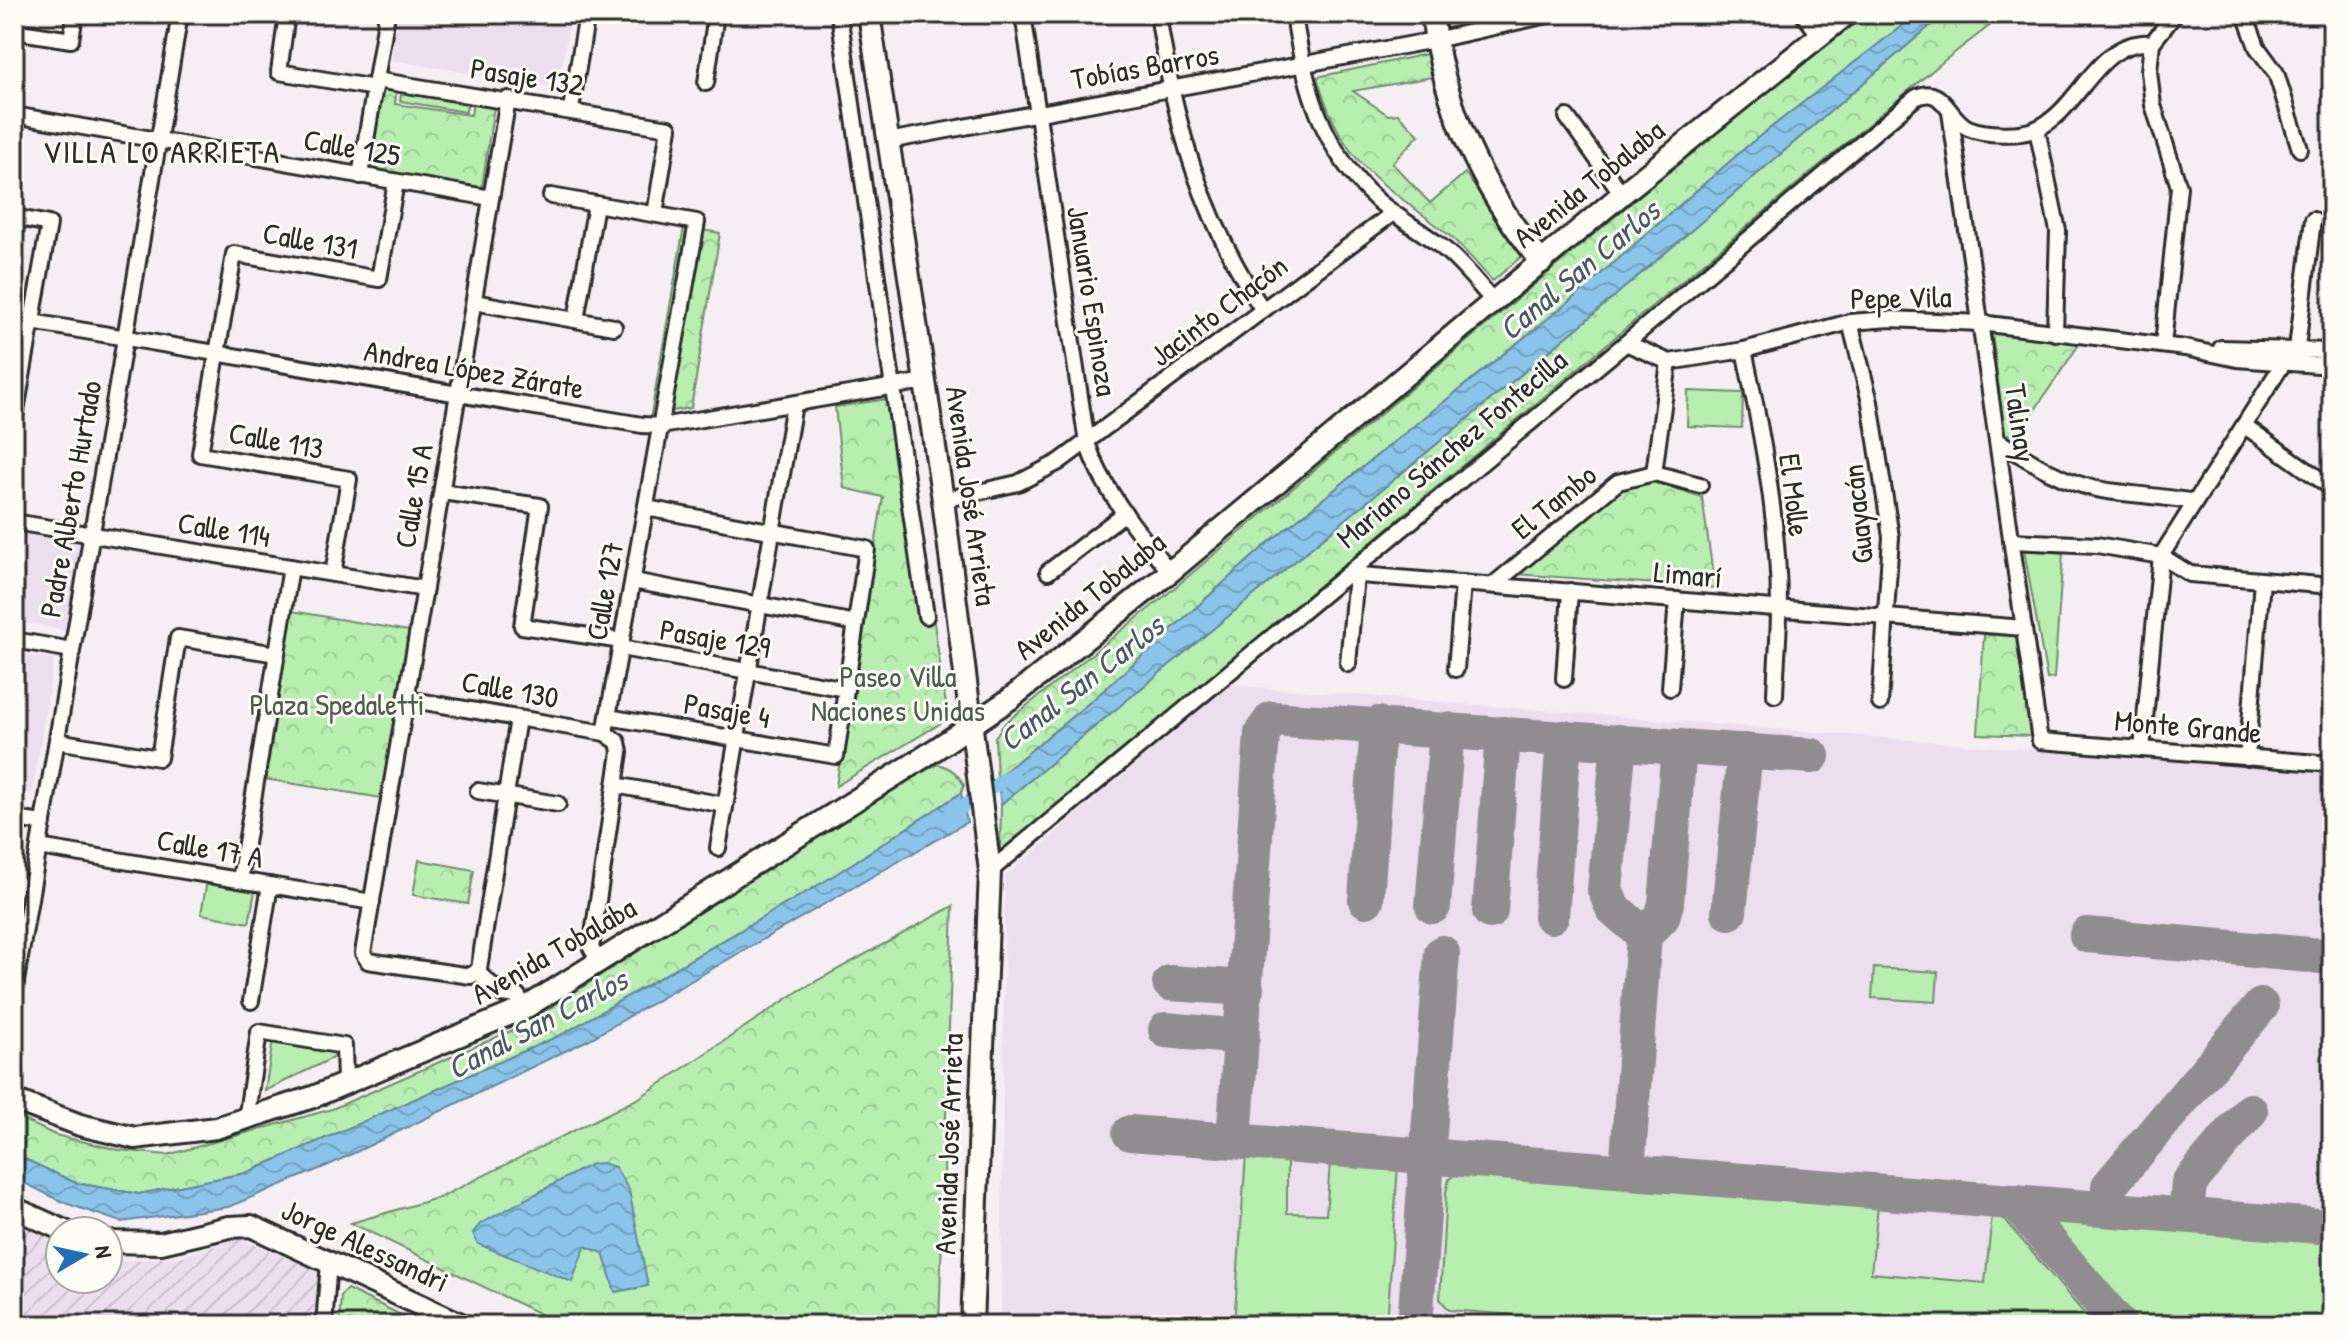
<svg xmlns="http://www.w3.org/2000/svg" width="2346" height="1339" viewBox="0 0 2346 1339" font-family="'Patrick Hand',sans-serif">
<style>
.built{fill:#ecdeef}
.industrial{fill:url(#industrial-furrows)}
.grass{fill:#b8eeb0;stroke:#728c6e;stroke-width:2}
.park{fill:url(#park-crowns);stroke:#728c6e;stroke-width:2}
.water{fill:url(#water-waves);stroke:#65879e;stroke-width:2}
.lines{fill:none;stroke-linecap:round;stroke-linejoin:round}
.canal{stroke:#8bc4ea;stroke-width:14}
.taxiway{stroke:#908c8f;stroke-width:36}
.street-casing{stroke:#2b2b2b;stroke-width:20}
.secondary-casing{stroke:#2b2b2b;stroke-width:26}
.street{stroke:#fdfcf7;stroke-width:14}
.secondary{stroke:#fdfcf7;stroke-width:20}
.labels{text-anchor:middle;stroke-width:6;stroke-linejoin:round;paint-order:stroke}
.street-label{font-size:30px;fill:#2b2b2b;stroke:#fdfcf7}
.park-label{font-size:30px;fill:#4e5c4c;stroke:#fdfcf7}
.neighbourhood-label{font-size:32px;letter-spacing:2px;fill:#2b2b2b;stroke:#fdfcf7}
.water-label{font-size:32px;font-style:italic;fill:#485964;stroke:#fdfcf7}
</style>
<defs>
<pattern id="industrial-furrows" width="10" height="10" patternUnits="userSpaceOnUse" patternTransform="scale(2)"><rect width="10" height="10" fill="#ecdeef"/><path d="M-1 1l2-2M0 10L10 0M9 11l2-2" fill="none" stroke="#cbbfcd"/></pattern>
<pattern id="park-crowns" width="20" height="18" patternUnits="userSpaceOnUse" patternTransform="scale(2)"><rect width="20" height="18" fill="#b8eeb0"/><path d="M2 6a3 3 0 1 1 6 0M12 15a3 3 0 1 1 6 0" fill="none" stroke="#9ecc98"/></pattern>
<pattern id="water-waves" width="16" height="10" patternUnits="userSpaceOnUse" patternTransform="scale(2)"><rect width="16" height="10" fill="#8bc4ea"/><path d="M0 5q4-4 8 0t8 0" fill="none" stroke="#729fbe"/></pattern>
</defs>
<rect width="100%" height="100%" fill="#f5eef3"/>
<filter id="ink" filterUnits="userSpaceOnUse"><feTurbulence type="fractalNoise" baseFrequency=".0125" numOctaves="2"/><feDisplacementMap in="SourceGraphic" scale="16" xChannelSelector="R" yChannelSelector="G"/><feConvolveMatrix kernelMatrix="1 2 1 2 8 2 1 2 1" color-interpolation-filters="sRGB"/></filter>
<g filter="url(#ink)">
<!-- built -->
<g class="built">
<polygon points="399,14 571,14 558,88 391,60"/>
<polygon points="14,529 81,540 65,630 14,621"/>
<polygon points="14,653 54,659 32,793 14,790"/>
<polygon points="1229,685 2332,774 2332,1325 1001,1325 1005,876"/>
</g>
<!-- industrial -->
<polygon class="industrial" points="14,1221 60,1243 60,1279 108,1279 108,1258 126,1261 183,1256 239,1238 321,1273 317,1325 14,1325"/>
<!-- grass -->
<g class="grass">
<polygon points="402,88 468,99 466,112 400,101"/>
<polygon points="1688,391 1743,393 1742,428 1687,426"/>
<polygon points="2024,550 2063,553 2054,678 2047,679"/>
<polygon points="212,883 255,891 249,923 201,914 206,886"/>
<polygon points="1874,968 1938,972 1936,1002 1872,998"/>
<polygon points="273,1040 345,1052 265,1091"/>
<polygon points="1246,1154 1287,1156 1287,1213 1326,1214 1330,1163 1398,1165 1387,1325 1234,1325"/>
<polygon points="1458,1172 1878,1205 1871,1273 1985,1283 1992,1216 2004,1219 2094,1325 1646,1325 1449,1310 1440,1299 1446,1192 1449,1179"/>
<polygon points="2052,1217 2332,1241 2332,1325 2129,1325 2049,1234 2046,1226"/>
</g>
<!-- park -->
<g class="park">
<polygon points="1855,14 1917,14 1751,143 1571,300 1268,543 1095,698 997,778 995,737 1005,723 1166,595"/>
<polygon points="1944,14 2005,14 1945,60 1000,854 1001,804 1582,324"/>
<path d="M1427 54 1438 76 1353 91 1388 115 1398 114 1419 135 1392 163 1430 203 1465 173 1523 255 1493 281C1479 267 1466 250 1451 237 1381 179 1345 172 1317 77Z"/>
<polygon points="379,86 397,89 395,104 471,115 473,103 494,106 482,187 367,171"/>
<polygon points="684,227 720,233 691,408 651,414"/>
<polygon points="1992,332 2080,343 2018,435 2004,434"/>
<polygon points="901,397 948,719 836,786 883,497 844,488 835,407"/>
<polygon points="1653,482 1702,497 1715,588 1515,574 1621,488"/>
<polygon points="292,611 409,631 382,798 264,779"/>
<polygon points="1984,634 2020,636 2032,736 1978,734"/>
<path d="M937 764C951 767 957 773 964 785L961 793 827 880 563 1034 246 1173 139 1194 76 1183 14 1154V1115L55 1135 119 1150 167 1155 332 1109 522 1026 843 818Z"/>
<polygon points="419,860 474,870 468,904 413,895"/>
<polygon points="953,906 939,1325 563,1325 351,1223 441,1197 639,1098 800,990"/>
<polygon points="347,1289 422,1325 339,1325 341,1295"/>
</g>
<!-- water -->
<g class="water">
<polygon points="1917,14 1944,14 1582,324 1001,804 997,778 1095,698 1268,543 1571,300 1751,143"/>
<polygon points="961,793 967,822 588,1040 331,1164 228,1207 121,1222 65,1203 14,1178 14,1154 76,1183 139,1194 246,1173 563,1034 827,880"/>
<polygon points="602,1163 615,1167 629,1190 648,1286 615,1292 603,1253 585,1246 572,1282 478,1244 473,1233 480,1224 591,1164"/>
</g>
<g class="lines">
<!-- canal -->
<polyline class="canal" points="950,815 1013,774"/>
<!-- taxiway -->
<g class="taxiway">
<polyline points="1619,742 1605,890 1613,908 1644,935"/>
<polyline points="1366,900 1378,724"/>
<polyline points="1433,906 1447,730"/>
<polyline points="1490,911 1503,734"/>
<polyline points="1729,912 1745,751"/>
<polyline points="1551,916 1564,738"/>
<polyline points="2087,935 2332,957"/>
<polyline points="1170,983 1246,988"/>
<polyline points="1166,1030 1242,1037"/>
<polyline points="1130,1133 2332,1227"/>
<polyline points="1234,1141 1262,733 1272,719 1812,756"/>
<polyline points="1627,1172 1644,935 1662,917 1666,903 1679,747"/>
<polyline points="2015,1202 2120,1325"/>
<polyline points="2108,1209 2109,1186 2261,1006"/>
<polyline points="2186,1215 2189,1183 2250,1111"/>
<polyline points="1415,1325 1442,953"/>
</g>
<!-- street casing -->
<g class="street-casing">
<g id="street">
<polyline points="287,14 279,72 375,88"/>
<polyline points="839,14 926,616"/>
<path d="M1023 14 1087 443C1103 491 1139 533 1170 572"/>
<path d="M1158 14C1175 125 1200 215 1263 310"/>
<path d="M1294 14C1304 85 1322 151 1378 201 1398 218 1422 231 1443 248 1462 263 1478 284 1494 302"/>
<polyline points="1803,14 1820,35"/>
<polyline points="2245,14 2257,47 2276,73 2300,149"/>
<polyline points="14,31 71,40 75,14"/>
<polyline points="376,80 669,128 655,214"/>
<polyline points="706,83 716,14"/>
<polyline points="508,99 363,953 368,961 471,976 479,969 518,718"/>
<polyline points="571,109 587,14"/>
<polyline points="1950,112 2040,741 2332,764"/>
<polyline points="14,115 491,198"/>
<polyline points="1567,117 1622,194"/>
<polyline points="2037,129 2058,231 2055,333"/>
<polyline points="888,141 1435,40 1552,14"/>
<polyline points="360,176 387,14"/>
<polyline points="551,196 697,222 605,733"/>
<polyline points="14,217 49,224 14,422"/>
<polyline points="474,302 614,327"/>
<polyline points="14,319 642,425 661,426 925,381"/>
<polyline points="576,320 596,204"/>
<polyline points="1850,322 1870,402 1891,537 1880,703"/>
<polyline points="1626,343 1669,362 1744,350 1850,322 1890,319 1980,323 2185,348 2237,359 2332,366"/>
<polyline points="2163,345 2179,187 2153,105 2149,71 2152,43 2175,14"/>
<polyline points="2221,348 2332,351"/>
<polyline points="2297,348 2313,220"/>
<path d="M1744 350C1762 434 1779 522 1779 608 1779 637 1776 666 1775 695"/>
<polyline points="2245,426 2332,488"/>
<path d="M1997 440C2028 460 2064 484 2102 490 2133 495 2163 496 2194 502"/>
<polyline points="1654,473 1669,362"/>
<polyline points="442,492 540,506 522,626 622,641"/>
<polyline points="943,500 1018,483 1059,462 1393,213"/>
<polyline points="14,522 425,589"/>
<polyline points="2011,541 2097,545 2161,556 2190,574 2332,586"/>
<polyline points="1048,572 1125,513"/>
<polyline points="333,574 349,479 200,454 234,254 379,279 396,182"/>
<polyline points="1348,574 2024,628"/>
<polyline points="633,581 856,623"/>
<polyline points="1493,585 1618,482 1654,473 1700,485"/>
<polyline points="14,640 72,650"/>
<polyline points="621,648 846,689"/>
<polyline points="1348,664 1356,575"/>
<polyline points="1456,669 1463,583"/>
<polyline points="1564,679 1570,591"/>
<polyline points="1670,688 1677,600"/>
<polyline points="407,699 605,733 618,742 620,752 591,948 600,963"/>
<polyline points="608,717 836,756 867,549 646,508"/>
<polyline points="57,741 159,758 178,638 277,654"/>
<polyline points="2142,749 2161,556 2284,362 2297,348"/>
<polyline points="2247,758 2262,581"/>
<polyline points="615,785 725,805"/>
<polyline points="478,791 558,804"/>
<polyline points="14,819 43,823"/>
<polyline points="39,847 372,902"/>
<polyline points="718,848 794,404"/>
<path d="M990 871 1626 343 1915 98C1943 83 1947 118 1968 128 1985 135 2020 136 2036 129 2081 110 2095 39 2152 43"/>
<polyline points="240,880 291,567"/>
<polyline points="477,972 502,994 518,996 525,1008"/>
<polyline points="14,993 180,14"/>
<polyline points="251,1001 270,885"/>
<polyline points="246,1120 259,1032 344,1046 345,1083"/>
<polyline points="324,1325 329,1262"/>
</g>
</g>
<!-- secondary casing -->
<g class="secondary-casing">
<g id="secondary">
<polyline points="869,14 943,500 990,871 972,1325"/>
<path d="M1432 14C1444 107 1481 190 1542 262"/>
<polyline points="14,1100 80,1125 135,1138 216,1128 313,1097 525,1008 924,757 1010,699 1170,572 1622,194 1847,14"/>
<polyline points="14,1208 65,1231"/>
<polyline points="108,1242 161,1243 229,1227 251,1226 463,1325"/>
</g>
</g>
<!-- street -->
<use href="#street" class="street"/>
<!-- secondary -->
<use href="#secondary" class="secondary"/>
</g>
</g>
<g class="labels">
<!-- street labels -->
<g class="street-label">
<text transform="translate(1145 67) rotate(-10)" y="10">Tobías Barros</text>
<text transform="translate(527 77) rotate(9)" y="10">Pasaje 132</text>
<text transform="translate(352 148) rotate(10)" y="10">Calle 125</text>
<text transform="translate(1589 184) rotate(-39)" y="10">Avenida Tobalaba</text>
<text transform="translate(310 241) rotate(10)" y="10">Calle 131</text>
<text transform="translate(1901 298) rotate(-1)" y="10">Pepe Vila</text>
<text transform="translate(1092 301) rotate(81)" y="10">Januario Espinoza</text>
<text transform="translate(1219 311) rotate(-37)" y="10">Jacinto Chacón</text>
<text transform="translate(474 370) rotate(10)" y="10">Andrea López Zárate</text>
<text transform="translate(2020 423) rotate(82)" y="10">Talinay</text>
<text transform="translate(276 441) rotate(10)" y="10">Calle 113</text>
<text transform="translate(1452 449) rotate(-40)" y="10">Mariano Sánchez Fontecilla</text>
<text transform="translate(1794 495) rotate(83)" y="10">El Molle</text>
<text transform="translate(414 496) rotate(-80)" y="10">Calle 15 A</text>
<text transform="translate(971 496) rotate(82)" y="10">Avenida José Arrieta</text>
<text transform="translate(71 499) rotate(-80)" y="10">Padre Alberto Hurtado</text>
<text transform="translate(1554 502) rotate(-39)" y="10">El Tambo</text>
<text transform="translate(1858 514) rotate(-96)" y="10">Guayacán</text>
<text transform="translate(224 530) rotate(9)" y="10">Calle 114</text>
<text transform="translate(1688 575) rotate(5)" y="10">Limarí</text>
<text transform="translate(605 591) rotate(-80)" y="10">Calle 127</text>
<text transform="translate(1090 596) rotate(-39)" y="10">Avenida Tobalaba</text>
<text transform="translate(715 639) rotate(10)" y="10">Pasaje 129</text>
<text transform="translate(510 690) rotate(10)" y="10">Calle 130</text>
<text transform="translate(727 711) rotate(10)" y="10">Pasaje 4</text>
<text transform="translate(2188 727) rotate(5)" y="10">Monte Grande</text>
<text transform="translate(210 849) rotate(10)" y="10">Calle 17 A</text>
<text transform="translate(554 951) rotate(-30)" y="10">Avenida Tobalaba</text>
<text transform="translate(949 1144) rotate(-88)" y="10">Avenida José Arrieta</text>
<text transform="translate(365 1246) rotate(25)" y="10">Jorge Alessandri</text>
</g>
<!-- park labels -->
<g class="park-label">
<text x="898" y="687">Paseo Villa<tspan x="898" dy="34">Naciones Unidas</tspan></text>
<text x="337" y="715">Plaza Spedaletti</text>
</g>
<!-- neighbourhood labels -->
<g class="neighbourhood-label">
<text x="162" y="163">VILLA LO ARRIETA</text>
</g>
<!-- water labels -->
<g class="water-label">
<text transform="translate(1579 270) rotate(-40)" y="11">Canal San Carlos</text>
<text transform="translate(1081 683) rotate(-38)" y="11">Canal San Carlos</text>
<text transform="translate(537 1024) rotate(-28)" y="11">Canal San Carlos</text>
</g>
</g>
<!-- margin -->
<rect width="2346" height="1339" fill="none" stroke="#fdfcf7" stroke-width="48"/>
<rect x="24" y="24" width="2298" height="1291" fill="none" stroke="#2b2b2b" stroke-width="3" filter="url(#ink)"/>
<!-- north arrow -->
<g transform="translate(84 1255) rotate(81)"><circle r="38" fill="#fdfcf7" stroke="#a9a8a5" stroke-width="2"/>
<path d="M0-6L14 30L0 20L-14 30Z" fill="#1f6fb2"/>
<text y="-12" font-size="22" font-weight="bold" text-anchor="middle" fill="#2b2b2b">N</text>
</g>
</svg>
